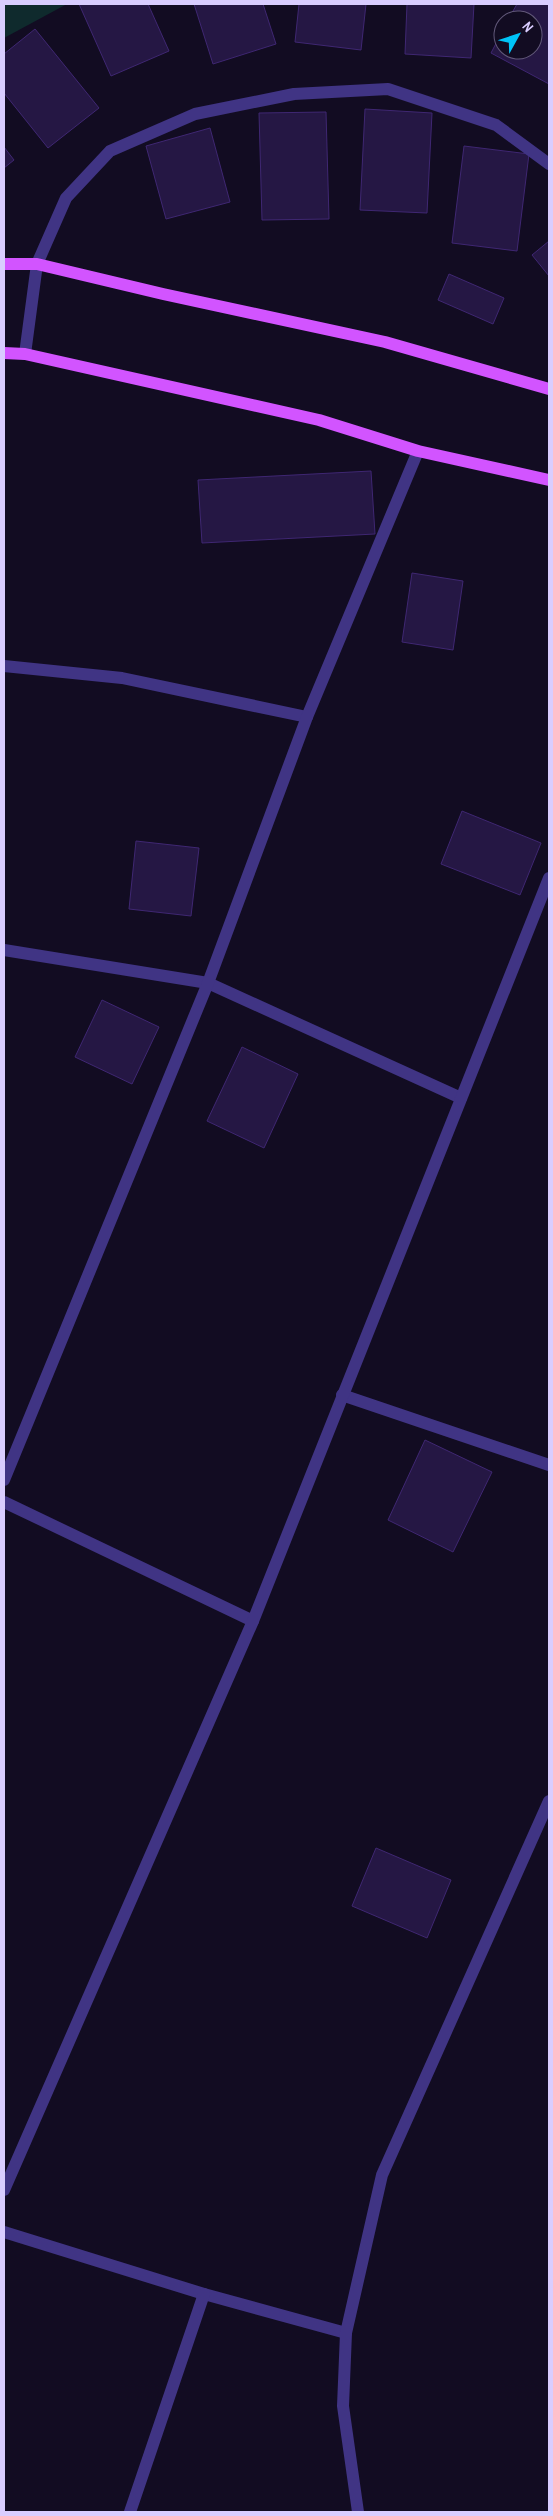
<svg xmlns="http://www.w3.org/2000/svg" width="553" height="2516" viewBox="0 0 553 2516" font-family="'Archivo Narrow',sans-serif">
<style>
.green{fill:#0f2a2d}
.building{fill:#251744;stroke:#3f2772}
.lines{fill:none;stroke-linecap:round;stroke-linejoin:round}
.minor{stroke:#403484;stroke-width:12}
.major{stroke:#d254ff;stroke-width:12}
</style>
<rect width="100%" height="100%" fill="#120c22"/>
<!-- green -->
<polygon class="green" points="4,4 67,4 4,38"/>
<!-- building -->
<g class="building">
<polygon points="79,4 148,4 169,51 111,76"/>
<polygon points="194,4 263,4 276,44 213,64"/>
<polygon points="299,4 366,4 361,50 295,42"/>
<polygon points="407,4 474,4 471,58 405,54"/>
<polygon points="517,4 549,4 549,84 491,53 503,30 503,50 533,50 533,20 508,20"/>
<polygon points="35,29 99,108 48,148 4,93 4,54"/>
<polygon points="365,109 432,113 427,213 360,210"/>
<polygon points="326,112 329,219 262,220 259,113"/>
<polygon points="210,128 230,202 166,219 146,146"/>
<polygon points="464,146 529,154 517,251 452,243"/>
<polygon points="4,147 14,160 4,168"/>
<polygon points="549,241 549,276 532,255"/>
<polygon points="449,274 504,298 493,324 438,300"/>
<polygon points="371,471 375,534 202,543 198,480"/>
<polygon points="412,573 463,581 453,650 402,642"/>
<polygon points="462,811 541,843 520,895 441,864"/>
<polygon points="136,841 199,848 191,916 129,909"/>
<polygon points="102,1000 159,1027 132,1084 75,1057"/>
<polygon points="242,1047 298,1074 264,1148 207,1121"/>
<polygon points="425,1440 492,1472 453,1552 388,1520"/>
<polygon points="376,1848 451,1880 427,1938 352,1906"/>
</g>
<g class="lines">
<!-- minor -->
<g class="minor">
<polyline points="25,354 37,264 66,198 110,151 195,114 294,94 388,89 496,125 549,164"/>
<polyline points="4,666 122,678 307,717"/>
<polyline points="4,950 208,983 461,1098"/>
<polyline points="342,1395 549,1465"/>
<polyline points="4,1480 208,983 307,717 418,451"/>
<polyline points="4,1502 253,1621"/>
<polyline points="4,2190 253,1621 549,878"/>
<polyline points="4,2232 204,2294 346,2333"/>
<polyline points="130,2512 204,2294"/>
<polyline points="358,2512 343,2406 346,2333 382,2175 549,1801"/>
</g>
<!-- major -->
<g class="major">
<polyline points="4,264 37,264 163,294 385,342 549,389"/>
<polyline points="4,353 25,354 319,420 418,451 549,480"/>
</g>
</g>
<!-- border -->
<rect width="553" height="2516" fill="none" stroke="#d9cdff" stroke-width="10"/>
<!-- north arrow -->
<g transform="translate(518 35) rotate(50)"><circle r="24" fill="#120c22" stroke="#62597a"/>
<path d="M0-4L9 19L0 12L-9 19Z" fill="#00c4f8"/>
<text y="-8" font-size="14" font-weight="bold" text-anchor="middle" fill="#d9cdff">N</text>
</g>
</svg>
